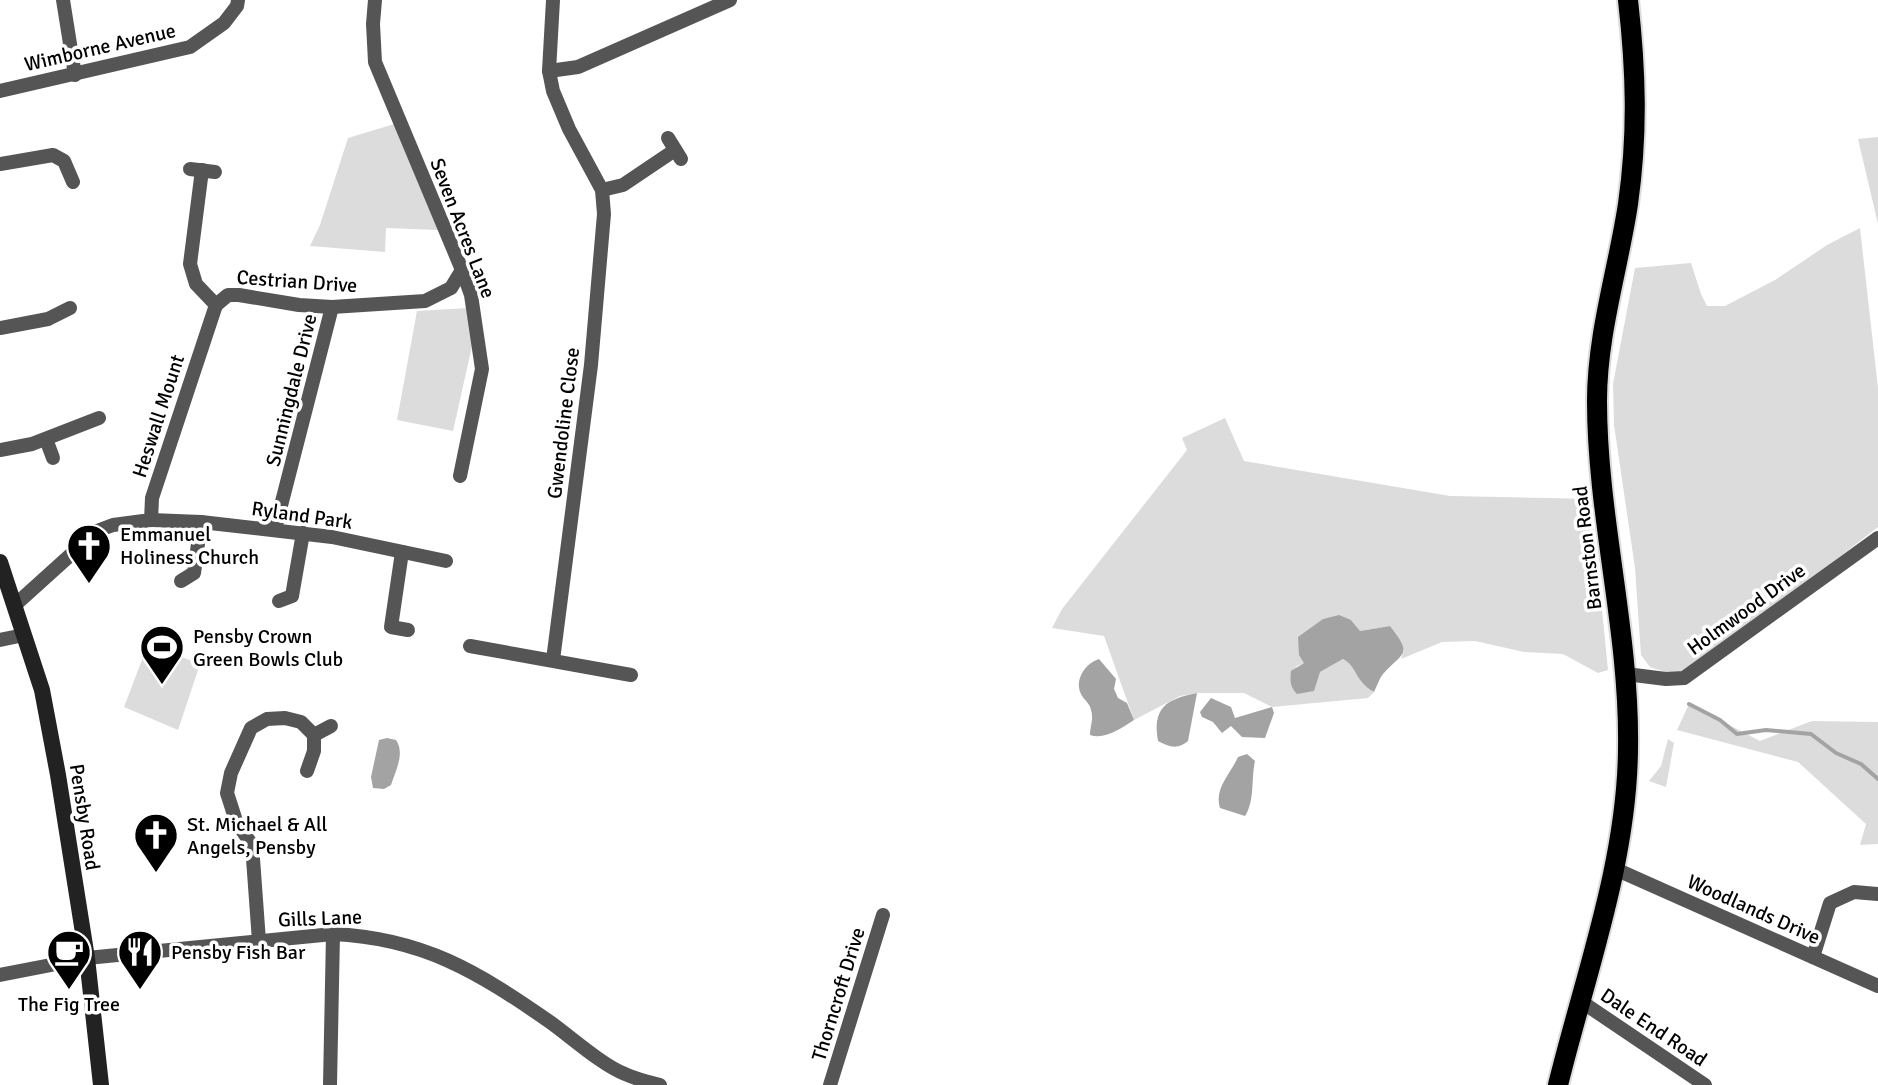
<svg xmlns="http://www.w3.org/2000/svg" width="1878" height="1085" viewBox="0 0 1878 1085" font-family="Signika,sans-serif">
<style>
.green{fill:#dcdcdc}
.water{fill:#a3a3a3}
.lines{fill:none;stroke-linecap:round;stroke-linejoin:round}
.stream{stroke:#a3a3a3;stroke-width:4}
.primary-casing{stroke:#dbdbdb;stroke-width:24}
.street{stroke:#555;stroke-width:14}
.secondary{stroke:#222;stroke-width:16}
.primary{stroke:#000;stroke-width:20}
.labels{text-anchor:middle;stroke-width:7;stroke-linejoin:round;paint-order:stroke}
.street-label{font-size:20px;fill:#000;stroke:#fff}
.poi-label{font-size:20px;fill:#000;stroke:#fff;text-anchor:start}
</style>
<rect width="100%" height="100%" fill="#fff"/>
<!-- green -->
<g class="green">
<polygon points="394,124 438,230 386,228 385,252 310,246 320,225 348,138"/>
<polygon points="1878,137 1878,224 1858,139"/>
<polygon points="1860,228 1878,388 1878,527 1689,673 1665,672 1650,667 1641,655 1635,568 1614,425 1613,384 1635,268 1691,263 1701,294 1707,306 1725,306 1775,280 1827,245"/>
<polygon points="468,308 472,346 453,431 397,420 417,311"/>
<path d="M1225 418 1244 461 1450 496 1591 499 1608 670 1598 673 1563 654 1524 652 1475 641 1442 642 1401 659 1404 650 1390 626 1360 631 1351 620 1304 663 1295 667 1320 672 1343 659C1357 666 1355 682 1374 692L1368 698 1272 707 1244 693H1197L1180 696 1134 720 1104 636 1052 628 1062 609 1187 450 1182 438Z"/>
<polygon points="148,644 200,664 178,730 124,707"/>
<polygon points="1689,704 1760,741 1812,721 1878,722 1878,844 1860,845 1866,824 1798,762 1677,730"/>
<polygon points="1668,739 1674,743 1666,787 1649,781 1661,766"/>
</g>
<!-- water -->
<g class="water">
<path d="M1339 615 1351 620 1360 631 1390 626C1413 656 1404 651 1383 674 1379 679 1377 686 1374 692 1355 682 1357 666 1343 659L1320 672 1314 691 1297 694C1290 687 1290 681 1291 671L1304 663 1299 655 1298 637 1323 619Z"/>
<path d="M1099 659 1116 679 1114 689 1118 698 1127 703 1134 720C1122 728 1105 740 1090 735 1090 727 1094 718 1091 710 1090 703 1083 699 1081 694 1074 679 1086 663 1099 659Z"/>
<path d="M1197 693 1188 741C1178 750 1169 747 1158 741 1152 708 1166 699 1197 693Z"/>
<polygon points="1211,698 1231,707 1235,718 1272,707 1274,713 1265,738 1242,737 1231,726 1222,733 1213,722 1202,717 1200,712"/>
<path d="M387 738 396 740C405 753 396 770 391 785L384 789 373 788 371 777 379 740Z"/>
<path d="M1247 754 1255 761C1251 779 1255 801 1245 816L1220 808C1214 788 1230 775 1238 757Z"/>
</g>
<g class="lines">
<!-- stream -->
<polyline class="stream" points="1689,704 1720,720 1737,734 1766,730 1811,734 1836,753 1861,764 1878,779"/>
<!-- primary casing -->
<g class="primary-casing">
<path id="primary" d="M1558 1085C1585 975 1627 863 1628 749 1630 632 1597 517 1597 401 1597 334 1618 270 1628 204 1638 134 1636 70 1628 0"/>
</g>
<!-- street -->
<g class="street">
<polyline points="63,0 75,75"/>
<polyline points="375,0 373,24 375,62 462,270 471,295 482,369 460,476"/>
<polyline points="553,0 549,71 553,91 569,129 602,190 604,214 591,365 553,660"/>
<polyline points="549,71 578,67 730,0"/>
<polyline points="0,91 190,47 224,23 237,6 238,0"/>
<polyline points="668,138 681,159"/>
<polyline points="0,164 53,155 64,161 73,182"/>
<polyline points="190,169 215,172"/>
<polyline points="602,190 623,185 675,150"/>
<polyline points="216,305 228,295 239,295 299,305 332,307 425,301 451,288 462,270"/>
<polyline points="0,328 48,319 70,308"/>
<polyline points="46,439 53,458"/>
<polyline points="0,450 32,444 99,418"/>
<polyline points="151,520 201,522 332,537 446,561"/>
<polyline points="275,529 332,307"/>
<polyline points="402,552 391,627 408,630"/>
<polyline points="181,581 194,573 201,522"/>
<polyline points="279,601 292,596 303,533"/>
<polyline points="15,605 97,531 113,525 151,520 152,498 216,305 196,284 190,264 202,170"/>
<polyline points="0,640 24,635"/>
<polyline points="470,646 631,675"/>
<polyline points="1626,674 1666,679 1684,678 1878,538"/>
<polyline points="314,735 331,726"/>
<polyline points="1613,868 1878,986"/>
<polyline points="259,941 252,845 236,821 227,793 231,773 251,728 267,719 285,718 301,722 314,735 314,751 307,771"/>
<polyline points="1813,957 1830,903 1854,892 1878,894"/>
<path d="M0 975 87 958 333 934C423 938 478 972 550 1022 571 1037 602 1065 625 1074 636 1079 648 1082 660 1085"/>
<polyline points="1582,1002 1705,1085"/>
<polyline points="330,1085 333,934"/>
<polyline points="830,1085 883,915"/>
</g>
<!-- secondary -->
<polyline class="secondary" points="0,562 42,690 58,775 87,958 101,1085"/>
<!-- primary -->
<use href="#primary" class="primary"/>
</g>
<!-- icons -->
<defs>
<g id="church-pin" transform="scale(2.3)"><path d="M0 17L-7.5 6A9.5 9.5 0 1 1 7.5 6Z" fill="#000" stroke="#fff"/><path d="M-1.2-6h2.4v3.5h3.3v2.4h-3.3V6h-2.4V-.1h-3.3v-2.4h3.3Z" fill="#fff"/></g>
<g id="stadium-pin" transform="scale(2.3)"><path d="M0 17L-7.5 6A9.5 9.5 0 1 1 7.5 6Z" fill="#000" stroke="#fff"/><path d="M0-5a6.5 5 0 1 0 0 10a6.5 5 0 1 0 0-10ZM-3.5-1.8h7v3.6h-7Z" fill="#fff"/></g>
<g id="cafe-pin" transform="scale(2.3)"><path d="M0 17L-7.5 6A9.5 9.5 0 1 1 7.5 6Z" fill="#000" stroke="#fff"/><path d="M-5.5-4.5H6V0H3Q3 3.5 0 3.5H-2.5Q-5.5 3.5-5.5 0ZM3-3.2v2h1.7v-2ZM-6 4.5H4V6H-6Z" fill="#fff"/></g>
<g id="restaurant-pin" transform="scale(2.3)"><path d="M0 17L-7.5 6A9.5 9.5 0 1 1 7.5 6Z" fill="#000" stroke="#fff"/><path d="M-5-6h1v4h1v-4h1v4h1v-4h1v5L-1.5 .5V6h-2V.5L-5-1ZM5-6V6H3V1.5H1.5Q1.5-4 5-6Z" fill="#fff"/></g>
</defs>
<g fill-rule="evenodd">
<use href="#church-pin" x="89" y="546"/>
<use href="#stadium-pin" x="162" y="647"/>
<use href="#church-pin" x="156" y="835"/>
<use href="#cafe-pin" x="69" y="952"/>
<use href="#restaurant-pin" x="140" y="952"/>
</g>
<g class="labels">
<!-- street labels -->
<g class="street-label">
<text transform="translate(100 47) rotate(-13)" y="7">Wimborne Avenue</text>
<text transform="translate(463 228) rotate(69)" y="7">Seven Acres Lane</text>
<text transform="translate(297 281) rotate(4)" y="7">Cestrian Drive</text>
<text transform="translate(291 390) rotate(-76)" y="7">Sunningdale Drive</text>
<text transform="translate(158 416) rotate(-72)" y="7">Heswall Mount</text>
<text transform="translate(563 423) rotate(-83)" y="7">Gwendoline Close</text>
<text transform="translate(302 515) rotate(8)" y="7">Ryland Park</text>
<text transform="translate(1587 548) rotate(-97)" y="7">Barnston Road</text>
<text transform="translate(1746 609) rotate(-36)" y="7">Holmwood Drive</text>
<text transform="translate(85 817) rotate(81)" y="7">Pensby Road</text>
<text transform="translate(1754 909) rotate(24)" y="7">Woodlands Drive</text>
<text transform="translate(320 918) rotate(-2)" y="7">Gills Lane</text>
<text transform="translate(838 994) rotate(-73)" y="7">Thorncroft Drive</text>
<text transform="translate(1654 1027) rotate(34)" y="7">Dale End Road</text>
</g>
<!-- poi labels -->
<g class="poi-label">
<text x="120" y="541">Emmanuel<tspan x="120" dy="23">Holiness Church</tspan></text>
<text x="193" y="643">Pensby Crown<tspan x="193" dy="23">Green Bowls Club</tspan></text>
<text x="187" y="831">St. Michael &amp; All<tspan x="187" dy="23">Angels, Pensby</tspan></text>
<text x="171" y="959">Pensby Fish Bar</text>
<text x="69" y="1011" text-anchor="middle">The Fig Tree</text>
</g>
</g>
</svg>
